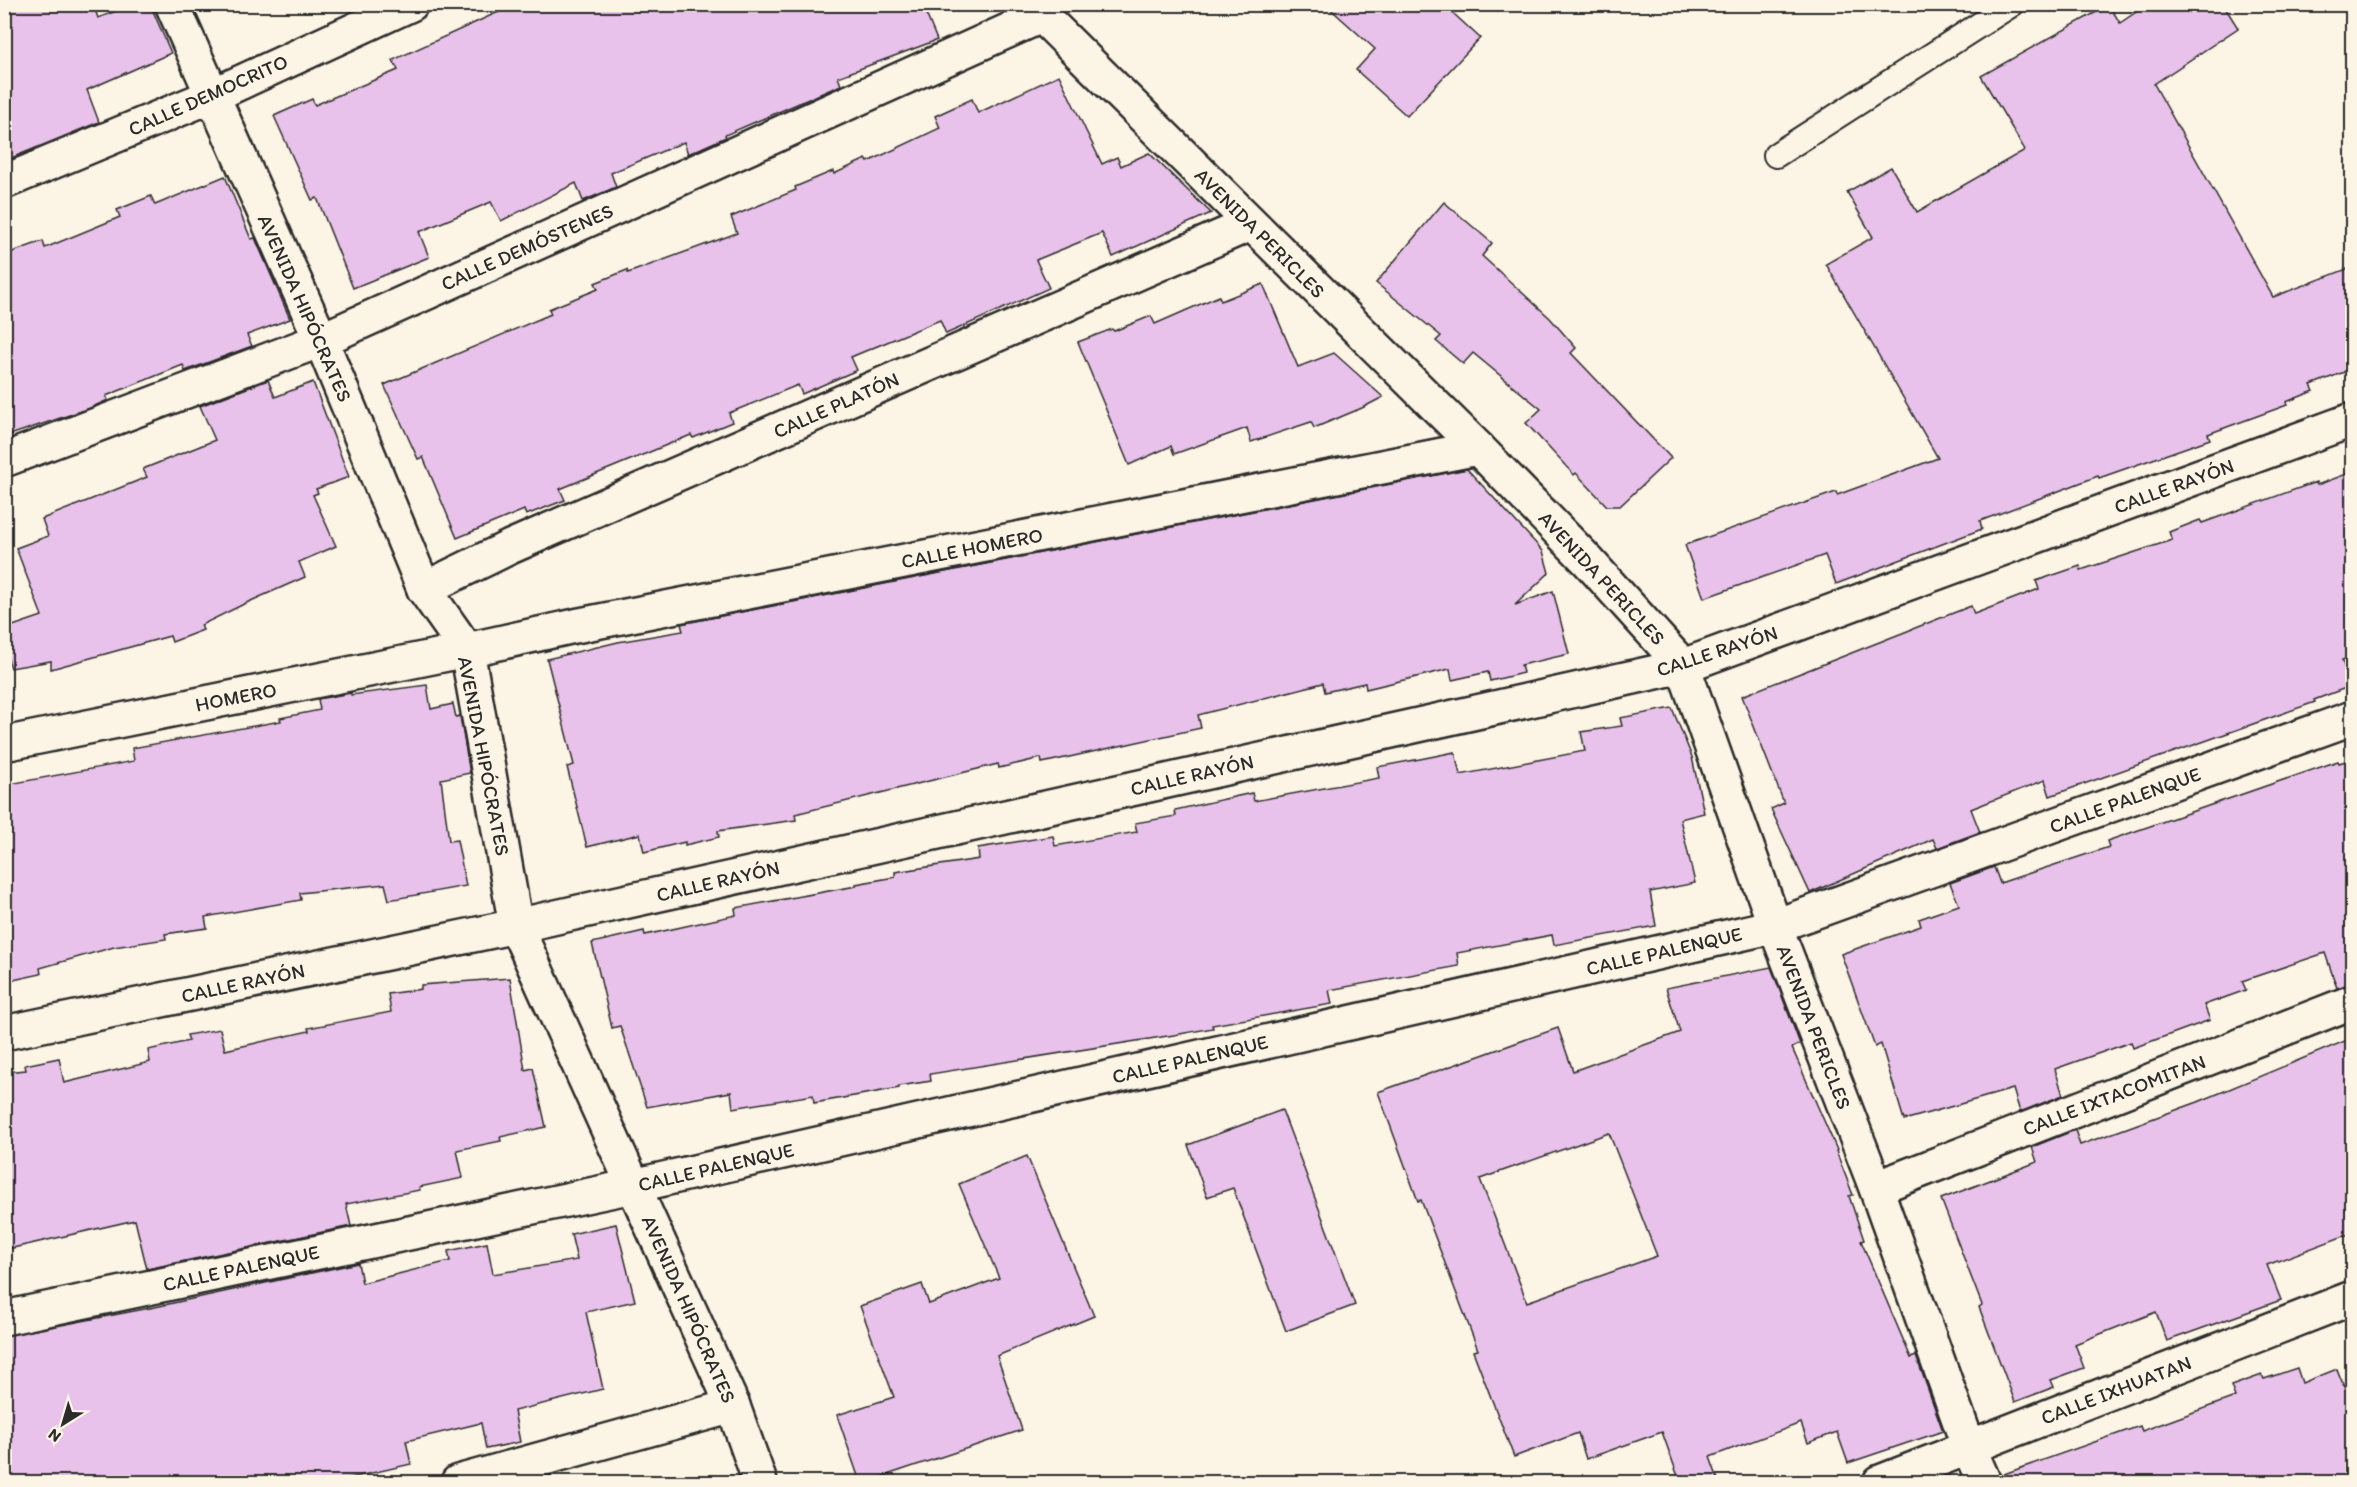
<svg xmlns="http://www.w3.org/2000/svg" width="2357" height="1487" viewBox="0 0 2357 1487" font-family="Itim,sans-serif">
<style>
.building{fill:#e8c2eb;stroke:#2b2b2b;stroke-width:1.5;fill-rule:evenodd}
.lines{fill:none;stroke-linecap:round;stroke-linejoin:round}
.service-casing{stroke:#2b2b2b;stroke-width:28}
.minor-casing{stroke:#2b2b2b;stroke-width:38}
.service{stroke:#fcf5e5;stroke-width:24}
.minor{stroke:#fcf5e5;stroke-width:33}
.labels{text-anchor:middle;stroke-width:6;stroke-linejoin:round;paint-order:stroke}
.street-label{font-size:20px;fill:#2b2b2b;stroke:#fcf5e5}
</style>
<rect width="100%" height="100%" fill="#fcf5e5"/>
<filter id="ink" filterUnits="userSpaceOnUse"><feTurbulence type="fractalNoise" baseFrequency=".0167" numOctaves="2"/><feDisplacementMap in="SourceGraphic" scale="12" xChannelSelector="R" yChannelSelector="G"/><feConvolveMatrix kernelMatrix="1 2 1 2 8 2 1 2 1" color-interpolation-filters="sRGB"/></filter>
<g filter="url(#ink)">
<!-- building -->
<g class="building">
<polygon points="4,4 93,4 98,18 134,4 150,4 171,53 87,90 99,122 4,161"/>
<polygon points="520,4 922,4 937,40 838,77 841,85 725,135 726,137 688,154 684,142 611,173 616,187 583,201 576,183 501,221 491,202 419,232 429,257 353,288 317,198 312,200 274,116 312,99 315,105 398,70 393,60 494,14"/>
<polygon points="1325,4 1443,4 1480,38 1407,116 1356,70 1375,49"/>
<polygon points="2148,4 2223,4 2238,28 2154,84 2273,297 2352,267 2352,369 2311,385 2314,391 2286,402 2287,405 2208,434 2210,439 2099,478 2098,476 1980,521 1982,529 1836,584 1825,555 1704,598 1685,545 1836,492 1837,495 1938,458 1826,264 1873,237 1847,192 1891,167 1917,212 2025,150 1981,76 2109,5 2120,23"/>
<polygon points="1059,75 1102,164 1117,157 1121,166 1149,153 1211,213 1113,257 1102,233 1036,260 1049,288 946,334 940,320 851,357 857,370 802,394 798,385 729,413 732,422 693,438 691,435 560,489 565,500 526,515 524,510 457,538 423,457 418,459 384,385 551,314 549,309 598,289 595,283 627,270 628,273 737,233 731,217 796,190 795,187 833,171 834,174 866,159 868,162 940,128 935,116 972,99 978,113"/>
<polygon points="225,176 251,239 255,238 290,319 247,335 252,346 185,371 183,365 106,396 108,400 90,408 4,437 4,255 43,241 45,248 120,217 117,210 151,196 155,205"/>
<polygon points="1444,202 1492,243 1482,256 1550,318 1576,348 1571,353 1671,458 1620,506 1607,506 1576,473 1574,475 1526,423 1541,409 1473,353 1463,364 1436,341 1441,336 1376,283"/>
<polygon points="1263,284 1298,367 1334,353 1383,397 1362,408 1314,428 1311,422 1251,442 1247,428 1174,454 1171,446 1129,465 1078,342 1112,329 1114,331 1151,316 1155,324 1219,296 1221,301"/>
<polygon points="268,380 275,397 313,382 349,477 316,489 318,493 313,495 336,546 299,562 305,577 244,604 201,625 203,630 172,642 170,636 51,669 51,661 11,668 4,648 4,629 42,616 16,548 48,536 42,519 147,477 143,469 215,440 200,406"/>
<polygon points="1467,469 1543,551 1549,573 1515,605 1553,591 1569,654 1521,665 1523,673 1490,681 1488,672 1452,680 1450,669 1366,689 1365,683 1325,692 1323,683 1198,715 1201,728 1042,763 1041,758 999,768 998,764 795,814 796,820 718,831 719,837 685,845 685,842 644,852 640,834 587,847 567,767 574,765 547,659 618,642 683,631 681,624"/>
<polygon points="2352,472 2352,657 2342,660 2351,686 2314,700 2315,702 2050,796 2045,780 1971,809 1980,832 1937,848 1933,839 1810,893 1771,809 1784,803 1742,696 1971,606 1974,614 2039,589 2036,581 2080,566 2081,570 2172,540 2169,532 2200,520 2202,523 2316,482 2317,485"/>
<polygon points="427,685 431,709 453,704 456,717 460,716 470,773 441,779 449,841 457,840 466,886 389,900 385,884 300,893 301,900 205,917 207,928 165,934 166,939 114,947 40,968 41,974 4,982 4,785 134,761 132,748 281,721 280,718 320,710 318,699 351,693 351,695"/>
<polygon points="1672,708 1692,757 1704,813 1680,819 1695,883 1650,892 1656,926 1554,945 1552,935 1457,953 1459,966 1329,990 1332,1004 1212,1025 1213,1028 1174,1035 930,1074 931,1081 899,1086 899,1088 814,1103 813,1095 733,1108 731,1092 647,1107 620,1026 612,1028 592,943 644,931 645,935 736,915 735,908 856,886 856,884 895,877 895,872 979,859 978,848 1053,836 1055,846 1137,832 1135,823 1176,816 1175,810 1252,793 1254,801 1379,778 1377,767 1420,759 1455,752 1460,775 1585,751 1581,732 1622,726 1620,718"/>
<polygon points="2352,759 2352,984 2337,988 2325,953 2242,981 2246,990 2204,1005 2210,1020 2133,1048 2131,1042 2055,1069 2063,1095 2020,1112 2013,1089 1904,1120 1881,1044 1875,1047 1841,954 1921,926 1919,919 1959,905 1950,883 1994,867 2000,883 2027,874 2109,847 2107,841 2338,761 2339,763"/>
<path d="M1771 967 1800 1044 1792 1048 1837 1150 1836 1151 1853 1195 1849 1196 1864 1240 1861 1241 1911 1358 1916 1356 1943 1431 1848 1463 1837 1432 1808 1443 1801 1423 1710 1457 1719 1482H1680L1662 1432 1586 1459 1578 1433 1514 1457 1473 1351 1478 1350 1421 1200 1418 1201 1378 1092 1558 1028 1573 1071 1680 1032 1666 988ZM1609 1133 1657 1256 1527 1302 1480 1179Z"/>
<polygon points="510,978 525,1070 533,1068 546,1127 500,1137 501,1141 457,1150 463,1178 419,1187 420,1190 346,1204 351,1226 147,1269 135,1220 4,1250 4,1072 26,1070 25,1065 59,1058 64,1083 150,1062 148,1050 189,1041 187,1035 220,1029 225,1050 309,1031 308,1028 391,1012 388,994 421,989 421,985"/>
<polygon points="2352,1038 2352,1233 2267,1265 2281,1300 2167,1341 2156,1312 2075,1344 2084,1368 2051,1380 2054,1387 2015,1402 1979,1307 1982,1305 1941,1199 2037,1162 2032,1147 2075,1130 2080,1145 2198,1102"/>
<polygon points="1282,1110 1355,1305 1286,1331 1233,1188 1207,1197 1188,1145"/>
<polygon points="1027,1156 1094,1316 997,1356 1022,1430 866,1482 860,1482 837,1415 894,1397 860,1306 922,1284 929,1304 999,1278 959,1184"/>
<polygon points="616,1224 635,1301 586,1312 603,1389 514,1411 520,1442 486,1449 481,1423 406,1441 411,1464 333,1482 4,1482 4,1336 155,1307 358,1263 362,1283 450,1261 448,1251 487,1243 493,1274 577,1260 571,1234"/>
<polygon points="2297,1368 2302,1383 2337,1369 2352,1407 2352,1482 2002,1482 2001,1475 2140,1426 2142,1431 2235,1397 2231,1386 2262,1375 2264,1379"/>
</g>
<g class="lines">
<!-- service casing -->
<g class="service-casing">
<polyline id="service" points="1776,155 2012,4"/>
</g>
<!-- minor casing -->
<g class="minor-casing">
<g id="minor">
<polyline points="172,4 321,340 424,589 467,650 516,926 733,1406 760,1482"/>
<polyline points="1030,4 1478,448 1588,561 1683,666 1775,926 1876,1188 1969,1448 1984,1482"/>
<polyline points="4,182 211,96 411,4"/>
<polyline points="4,460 321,340 1041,16"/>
<polyline points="424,589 510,547 1250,224"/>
<polyline points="4,744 467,650 575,626 1478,448"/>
<polyline points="4,1033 516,926 1683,666 2352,420"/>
<polyline points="1876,1188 2352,1002"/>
<polyline points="4,1318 633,1186 1775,926 2352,718"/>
<polyline points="458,1482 733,1406"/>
<polyline points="1880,1482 2352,1298"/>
</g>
</g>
<!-- service -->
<use href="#service" class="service"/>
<!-- minor -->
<use href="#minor" class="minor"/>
</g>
</g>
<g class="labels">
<!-- street labels -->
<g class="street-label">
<text transform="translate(208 95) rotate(-24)" y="7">CALLE DEMOCRITO</text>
<text transform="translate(1260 233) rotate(45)" y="7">AVENIDA PERICLES</text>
<text transform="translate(527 247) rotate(-24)" y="7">CALLE DEMÓSTENES</text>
<text transform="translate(305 308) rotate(66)" y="7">AVENIDA HIPÓCRATES</text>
<text transform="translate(836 405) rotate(-24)" y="7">CALLE PLATÓN</text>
<text transform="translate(2174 486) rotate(-20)" y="7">CALLE RAYÓN</text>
<text transform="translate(972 548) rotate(-11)" y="7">CALLE HOMERO</text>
<text transform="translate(1602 578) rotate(47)" y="7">AVENIDA PERICLES</text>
<text transform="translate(1717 651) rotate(-18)" y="7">CALLE RAYÓN</text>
<text transform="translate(236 697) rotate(-11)" y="7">HOMERO</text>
<text transform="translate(484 756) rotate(79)" y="7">AVENIDA HIPÓCRATES</text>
<text transform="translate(1192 775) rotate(-13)" y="7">CALLE RAYÓN</text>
<text transform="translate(2125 800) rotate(-20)" y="7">CALLE PALENQUE</text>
<text transform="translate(718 881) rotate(-13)" y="7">CALLE RAYÓN</text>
<text transform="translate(1664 951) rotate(-13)" y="7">CALLE PALENQUE</text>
<text transform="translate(243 983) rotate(-12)" y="7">CALLE RAYÓN</text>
<text transform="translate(1814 1027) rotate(69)" y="7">AVENIDA PERICLES</text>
<text transform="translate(1190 1059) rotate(-13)" y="7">CALLE PALENQUE</text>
<text transform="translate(2114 1095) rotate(-21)" y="7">CALLE IXTACOMITAN</text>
<text transform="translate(716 1167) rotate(-13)" y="7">CALLE PALENQUE</text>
<text transform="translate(241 1268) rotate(-12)" y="7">CALLE PALENQUE</text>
<text transform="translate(689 1309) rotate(66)" y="7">AVENIDA HIPÓCRATES</text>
<text transform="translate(2116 1390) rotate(-21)" y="7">CALLE IXHUATAN</text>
</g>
</g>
<!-- margin -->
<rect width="2357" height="1487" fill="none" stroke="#fcf5e5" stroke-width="24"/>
<rect x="12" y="12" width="2333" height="1463" fill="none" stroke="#2b2b2b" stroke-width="2" filter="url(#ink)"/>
<!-- north arrow -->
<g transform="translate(63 1424) rotate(217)" stroke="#fcf5e5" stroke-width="4.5" paint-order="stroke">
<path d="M0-4.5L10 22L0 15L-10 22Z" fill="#2b2b2b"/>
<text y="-9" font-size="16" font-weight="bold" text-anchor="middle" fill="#2b2b2b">N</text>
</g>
</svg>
